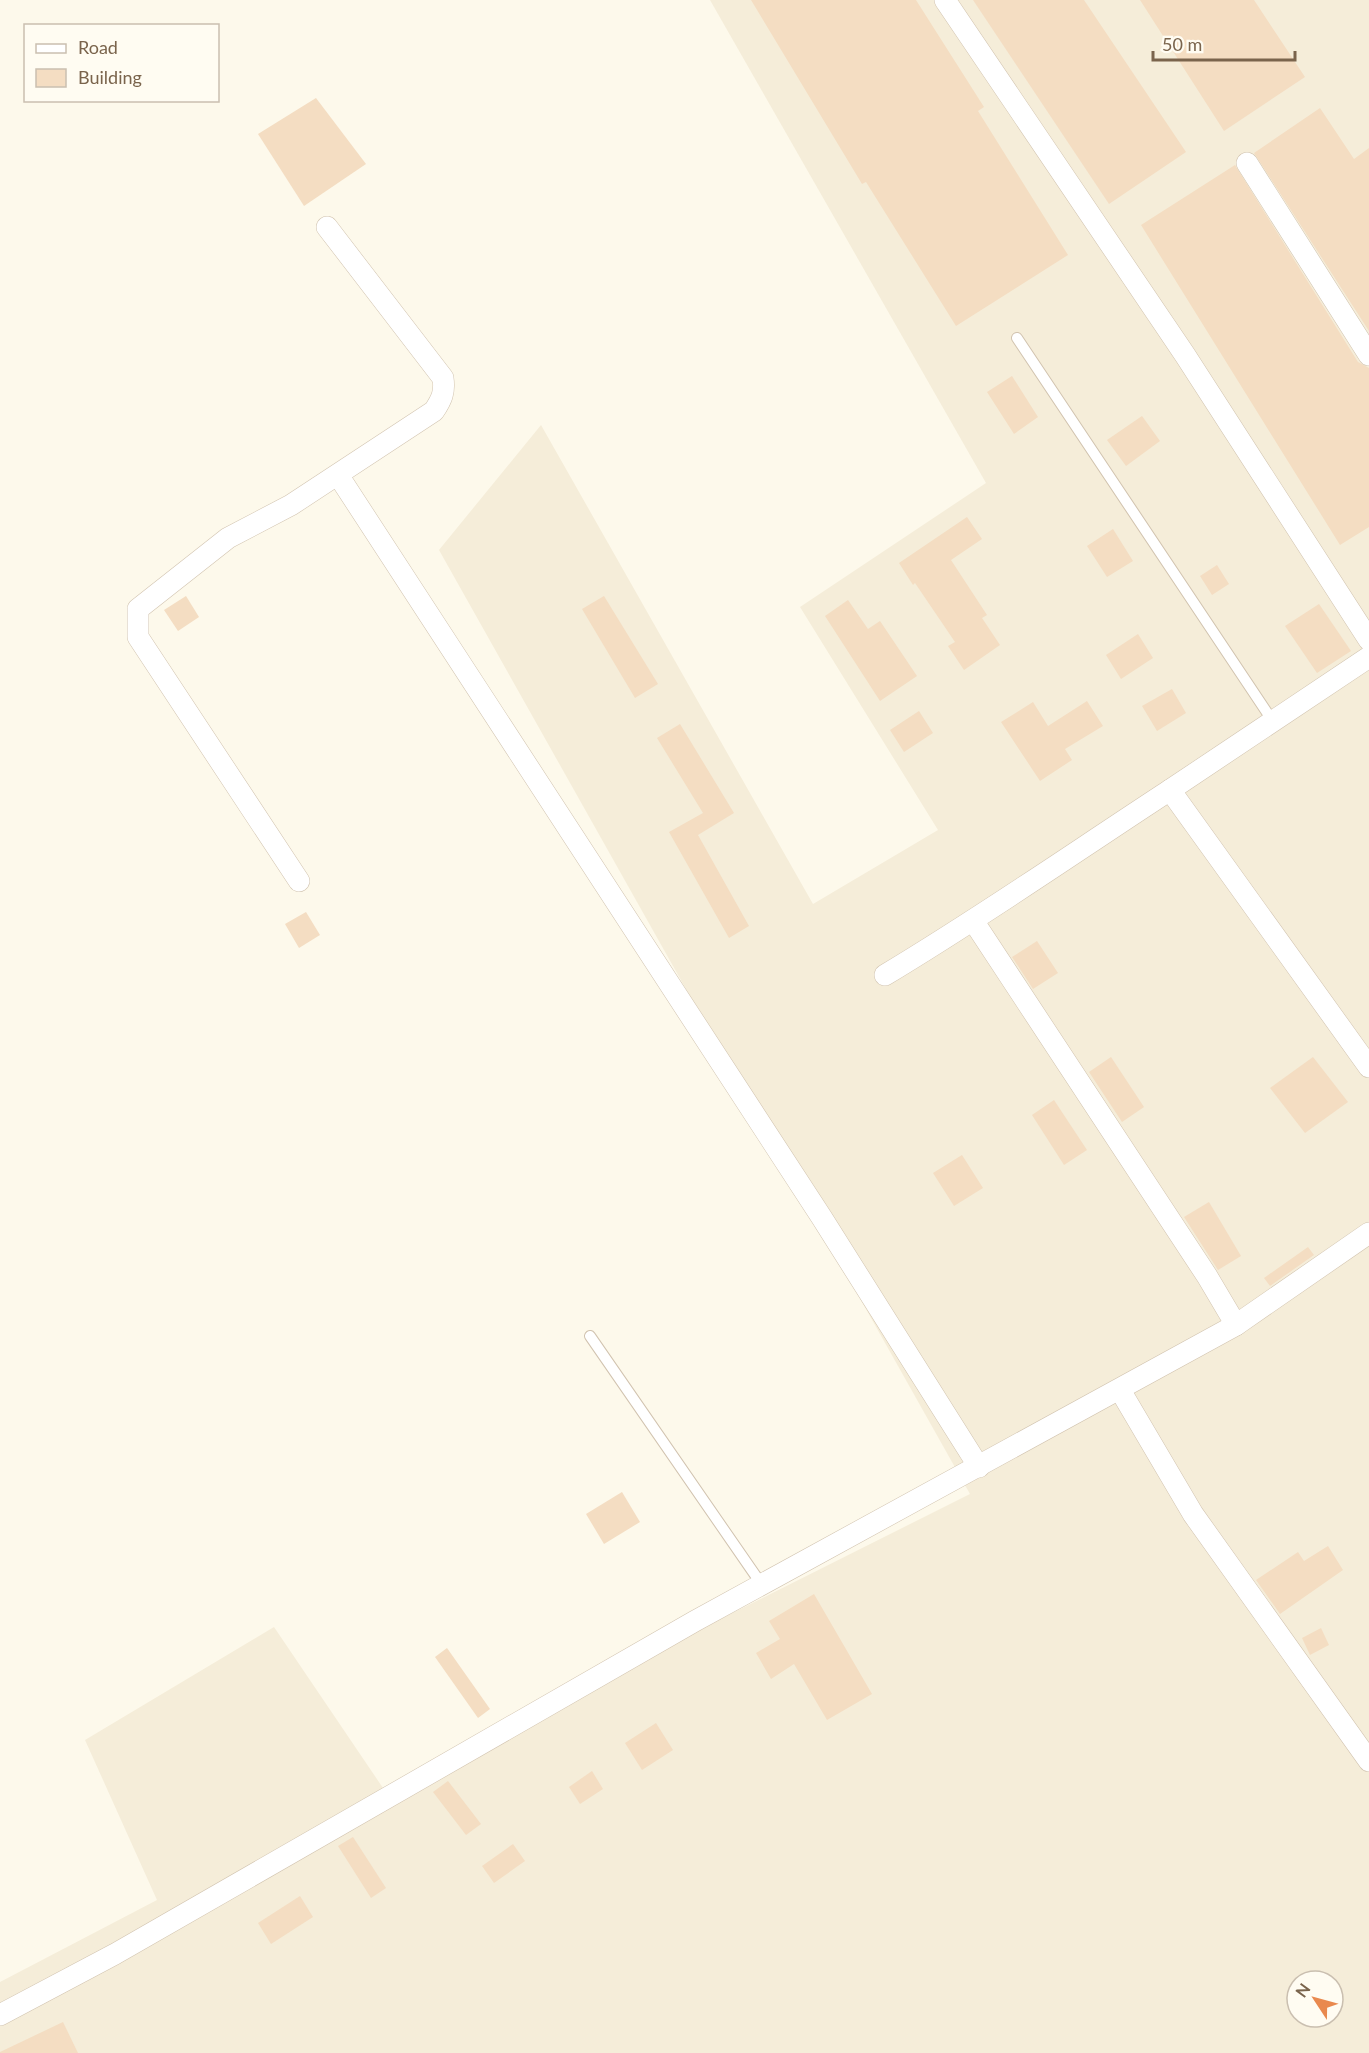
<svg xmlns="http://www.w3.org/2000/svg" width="1369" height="2053" viewBox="0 0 1369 2053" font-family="Lato,sans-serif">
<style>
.residential{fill:#f5edd9;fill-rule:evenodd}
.building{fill:#f4ddc2}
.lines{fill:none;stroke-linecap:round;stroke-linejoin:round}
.service-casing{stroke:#d1c3af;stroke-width:12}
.minor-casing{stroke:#d1c3af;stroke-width:22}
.service{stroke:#fff;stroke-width:10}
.minor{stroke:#fff;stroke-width:21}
</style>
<rect width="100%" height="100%" fill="#fdf9eb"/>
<!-- residential -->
<path class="residential" d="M710 0H1369V2053H0V1982L157 1900 85 1740 274 1627 383 1788 970 1494 439 550 541 425 813 904 938 830 800 607 986 483ZM1297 1981H1333V2017H1297Z"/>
<!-- building -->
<g class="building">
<polygon points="751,0 916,0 984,107 978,111 1068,255 956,326 866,182 862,184"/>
<polygon points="973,0 1084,0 1186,152 1109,204"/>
<polygon points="1140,0 1254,0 1305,77 1224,131"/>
<polygon points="316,98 366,164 304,206 258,134"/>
<polygon points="1320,108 1354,159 1369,148 1369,331 1254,153"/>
<polygon points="1235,165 1358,362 1369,368 1369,527 1340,545 1141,225"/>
<polygon points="1012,376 1038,417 1014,434 987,392"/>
<polygon points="1142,416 1160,441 1126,466 1107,440"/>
<polygon points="967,517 982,539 951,560 987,615 982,618 1000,645 964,670 948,646 955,642 915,583 913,585 899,563"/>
<polygon points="1113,529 1133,561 1107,577 1087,546"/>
<polygon points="1217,565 1229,584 1212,595 1200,576"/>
<polygon points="186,596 199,617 178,631 164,610"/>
<polygon points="604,596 658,684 635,698 582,609"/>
<polygon points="848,600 868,629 880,621 917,676 880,701 825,616"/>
<polygon points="1319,604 1351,651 1317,673 1285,626"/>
<polygon points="1138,634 1153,658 1121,679 1106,655"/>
<polygon points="1172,689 1186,713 1157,731 1142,706"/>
<polygon points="1087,701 1103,726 1065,749 1072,760 1040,781 1001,722 1033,702 1048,726"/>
<polygon points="919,711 933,733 904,752 890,730"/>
<polygon points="680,724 734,813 698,835 749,926 729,938 669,832 703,813 657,738"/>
<polygon points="306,912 320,935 299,948 285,924"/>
<polygon points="1037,941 1058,973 1033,989 1012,957"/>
<polygon points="1111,1057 1144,1107 1122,1122 1089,1072"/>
<polygon points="1313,1057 1348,1102 1305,1133 1270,1088"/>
<polygon points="1054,1100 1087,1150 1064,1165 1032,1115"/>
<polygon points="962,1155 983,1188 954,1206 933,1173"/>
<polygon points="1209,1202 1241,1256 1218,1270 1184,1217"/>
<polygon points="1308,1247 1314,1255 1270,1286 1264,1278"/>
<polygon points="622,1492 640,1522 604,1544 586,1514"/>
<polygon points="1328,1546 1343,1570 1280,1614 1256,1580 1298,1552 1304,1561"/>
<polygon points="814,1594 872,1694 827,1720 794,1664 771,1679 756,1653 780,1639 769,1621"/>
<polygon points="1321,1628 1329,1645 1310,1655 1302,1638"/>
<polygon points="447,1648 490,1709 478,1718 435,1657"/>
<polygon points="656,1723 673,1750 642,1770 625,1743"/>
<polygon points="592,1771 603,1789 580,1804 569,1787"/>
<polygon points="448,1781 481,1824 466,1835 433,1792"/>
<polygon points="353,1837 386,1888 371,1898 338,1846"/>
<polygon points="513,1844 525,1861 494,1883 482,1866"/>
<polygon points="300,1896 313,1917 271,1944 258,1923"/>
<polygon points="63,2022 78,2053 0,2053 0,2052"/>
</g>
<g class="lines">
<!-- service casing -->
<g class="service-casing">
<g id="service">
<polyline points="1017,338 1274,723"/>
<polyline points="590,1336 762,1585"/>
</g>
</g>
<!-- minor casing -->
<g class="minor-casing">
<g id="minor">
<polyline points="945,0 1185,355 1369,640"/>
<polyline points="1247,163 1369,355"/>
<polyline points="338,475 822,1218 979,1467"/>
<polyline points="1369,657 1170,790 1369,1067"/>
<path d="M299 881 138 637V609L228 538 291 505 434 411C442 399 445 392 443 378L327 227"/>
<polyline points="974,922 1207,1276 1236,1325"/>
<path d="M885 975C982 917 1075 852 1170 790"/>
<polyline points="1120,1390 1193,1514 1369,1761"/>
<polyline points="0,2015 115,1954 695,1621 1236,1325 1369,1233"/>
</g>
</g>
<!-- service -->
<use href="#service" class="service"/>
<!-- minor -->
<use href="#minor" class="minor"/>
</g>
<!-- legend -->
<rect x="24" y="24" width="195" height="78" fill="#fffcf2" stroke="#cabfb0" stroke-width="1.5"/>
<rect x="36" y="44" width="30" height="9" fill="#ffffff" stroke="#cabfb0" stroke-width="1.5"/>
<text x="78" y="54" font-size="18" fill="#7a644c">Road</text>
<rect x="36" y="69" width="30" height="18" fill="#f4ddc2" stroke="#cabfb0" stroke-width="1.5"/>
<text x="78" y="84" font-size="18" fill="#7a644c">Building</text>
<!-- north arrow -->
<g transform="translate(1315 1999) rotate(306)"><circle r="28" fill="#fffcf2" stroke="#cabfb0" stroke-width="1.5"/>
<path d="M0-4.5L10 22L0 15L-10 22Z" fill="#e9894e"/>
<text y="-9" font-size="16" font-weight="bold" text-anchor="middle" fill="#7a644c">N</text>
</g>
<!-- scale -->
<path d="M1153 51v9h142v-9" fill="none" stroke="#7a644c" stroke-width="3"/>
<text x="1162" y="51" font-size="18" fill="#7a644c" stroke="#fffcf2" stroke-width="4.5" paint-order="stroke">50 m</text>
</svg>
